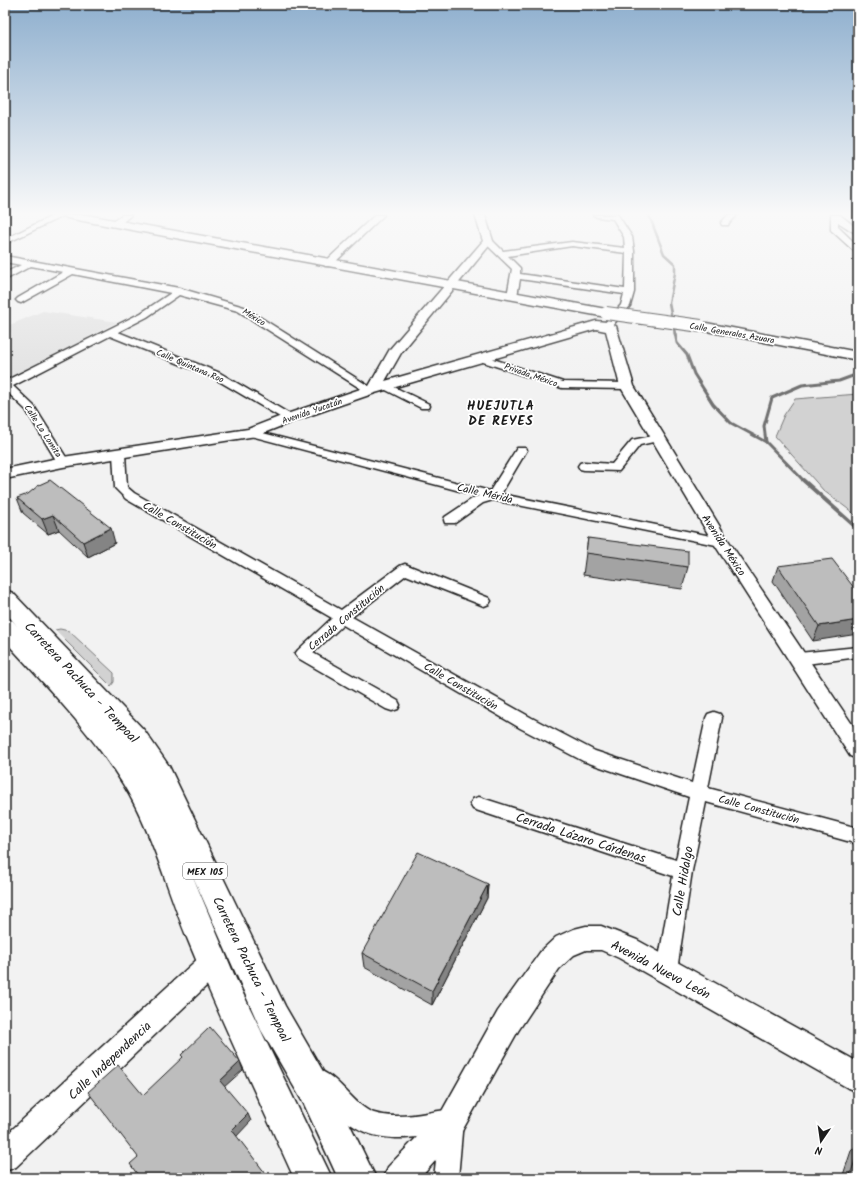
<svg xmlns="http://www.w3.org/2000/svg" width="863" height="1183" viewBox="0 0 863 1183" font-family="Kalam,sans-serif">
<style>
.built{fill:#e2e2e2}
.green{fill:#d2d2d2;stroke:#777}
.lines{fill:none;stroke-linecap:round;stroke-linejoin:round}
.stream-far2{stroke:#707070;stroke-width:2.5}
.stream-far1{stroke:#707070;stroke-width:3}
.stream{stroke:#707070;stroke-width:4}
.minor-casing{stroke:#1c1c1c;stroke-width:3}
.tertiary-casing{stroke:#1c1c1c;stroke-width:3}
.secondary-casing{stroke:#1c1c1c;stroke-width:3}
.primary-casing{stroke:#1c1c1c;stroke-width:3}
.minor{fill:#fff;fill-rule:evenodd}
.tertiary{fill:#fff;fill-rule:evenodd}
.secondary{fill:#fff;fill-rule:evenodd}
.primary{fill:#fff;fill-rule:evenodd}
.secondary-bridge-casing{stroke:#1c1c1c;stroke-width:14;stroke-linecap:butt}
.secondary-bridge{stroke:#fff;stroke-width:12}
.wall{fill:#a3a3a3;stroke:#1c1c1c}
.shaded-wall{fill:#848484;stroke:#1c1c1c}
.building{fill:#bdbdbd;stroke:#1c1c1c}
.labels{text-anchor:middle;stroke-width:3.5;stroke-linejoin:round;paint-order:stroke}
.far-street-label{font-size:9px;fill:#1c1c1c;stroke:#fff}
.shield{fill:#fff;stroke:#606060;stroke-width:1}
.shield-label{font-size:10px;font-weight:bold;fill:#1c1c1c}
.street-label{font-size:11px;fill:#1c1c1c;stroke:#fff}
.far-district-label{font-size:13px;font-weight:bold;letter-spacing:1px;fill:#1c1c1c;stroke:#fff}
.near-street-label{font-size:13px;fill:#1c1c1c;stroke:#fff}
</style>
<rect width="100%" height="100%" fill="#f2f2f2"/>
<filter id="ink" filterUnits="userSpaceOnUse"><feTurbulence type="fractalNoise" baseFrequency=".025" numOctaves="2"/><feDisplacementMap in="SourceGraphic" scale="8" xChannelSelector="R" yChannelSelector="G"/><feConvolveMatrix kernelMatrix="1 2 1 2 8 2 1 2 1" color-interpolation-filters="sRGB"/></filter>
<g filter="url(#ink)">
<!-- built -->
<polygon class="built" points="43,311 117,322 88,337 90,338 8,378 5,378 5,337 11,334 5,329 5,327"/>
<!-- green -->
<g class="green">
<polygon points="858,394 858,518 852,512 824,491 775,436 784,415 795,399"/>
<polygon points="60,629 69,631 114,673 114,682 111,686 55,630"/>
</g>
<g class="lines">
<!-- stream-far2 -->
<polyline class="stream-far2" points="649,215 664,254 675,264 675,273 669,303 675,334"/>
<!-- stream-far1 -->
<g class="stream-far1">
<polyline points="675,333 677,343 687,355 694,374 713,404 731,423 766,442 804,481"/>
<polyline points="766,442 764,426 772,398 802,385 839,381 858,374"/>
</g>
<!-- stream -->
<polyline class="stream" points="803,480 858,529"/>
<!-- minor casing -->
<g class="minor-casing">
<g id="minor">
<polygon points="54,215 65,215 5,244 5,239"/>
<polygon points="122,215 131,215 118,226 112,226 112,222"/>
<polygon points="375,215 384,215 331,266 325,266 324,264 325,262"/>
<path d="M593 215H618L632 237 634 251V292L630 306 610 328H604L602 326 621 305 624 294 520 279 517 296 515 298H509L507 296 512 269 485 243 484 241 485 239H491L503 251 572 242 625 248 624 237 613 219 597 217ZM572 246 626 253 625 289 520 274V268L508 256Z"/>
<polygon points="728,215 737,215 728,225 722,225 721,223"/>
<polygon points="831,215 840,215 858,229 858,235 838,222 838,227 858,246 858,253 855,252 831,230"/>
<polygon points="5,256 179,288 244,307 375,390 374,392 366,392 238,311 179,295 147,317 118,332 220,373 293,416 295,418 293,420 285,420 212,377 110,336 13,386 34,406 69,462 67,465 59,465 26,410 5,390 5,381 141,313 171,293 73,274 21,303 18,302 16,300 18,298 63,272 31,266 5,280 5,273 21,265 5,262"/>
<polygon points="484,356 563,382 627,383 632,386 627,389 562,388 480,361 479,359"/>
<polygon points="386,383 429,404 430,406 429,408 421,408 382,388 381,386"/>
<polygon points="251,430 490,491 517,448 525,448 527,450 501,494 726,539 728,542 726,545 721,546 493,500 483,503 455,523 445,523 444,520 445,517 475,497 479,496 247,435 245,433 247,431"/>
<polygon points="658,435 662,436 664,438 662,440 640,445 619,471 584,470 580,469 578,466 580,463 584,462 612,464 632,440"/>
<polygon points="119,450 123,452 125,454 127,487 134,493 341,610 400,566 405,564 489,598 491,601 489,604 484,606 406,575 352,617 532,718 595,751 692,783 706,718 708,714 714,712 720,714 722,718 708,788 858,828 858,844 706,802 692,871 677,970 674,977 667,980 660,977 657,970 673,876 473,809 470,804 473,799 479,797 676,860 689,797 583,761 520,728 343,625 313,653 398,701 400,705 398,709 392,711 386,709 298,658 295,654 298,650 332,618 126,499 115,488 113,454 115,452"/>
<polygon points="858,647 858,657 799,665 794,663 791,659 794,655 799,653"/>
<path d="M321 1071C341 1079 355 1107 374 1113 391 1118 410 1116 427 1113 439 1111 449 1108 460 1113L463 1121 458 1178H434L439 1134C411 1138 381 1143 355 1127 339 1118 326 1102 313 1090L310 1082 313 1074Z"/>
</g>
</g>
<!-- tertiary casing -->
<g class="tertiary-casing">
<g id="tertiary">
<polygon points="475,215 485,215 493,241 401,353 385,381 596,321 607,322 616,326 634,386 728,540 858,733 858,759 850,756 713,542 620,386 606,331 596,329 375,393 294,421 256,436 63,467 5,479 5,469 63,457 248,429 284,415 369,386 390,349 483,241"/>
<polygon points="586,926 601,926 637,940 858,1062 858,1092 848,1088 619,958 601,950 586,950 574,955 559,969 518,1031 462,1131 420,1178 384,1178 388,1167 442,1111 498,1011 541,951 556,937 574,929"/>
<polygon points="212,950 221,954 225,963 221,972 16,1167 5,1171 5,1136 203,954"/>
</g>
</g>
<!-- secondary casing -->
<g class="secondary-casing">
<g id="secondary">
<polygon points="62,215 87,215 606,309 611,310 613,313 611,316 606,317 67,218"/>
<polygon points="701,322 858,352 858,360 696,329 694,326 696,323"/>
</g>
</g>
<!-- primary casing -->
<g class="primary-casing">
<path id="primary" d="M5 590 13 593 144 730 169 766 285 1006 328 1080 376 1178H338L304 1104 261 1030 191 872 236 979 332 1178H294C258 1098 220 1019 187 938 166 887 152 831 123 784 90 731 47 687 5 641V619L13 621 18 627 5 612Z"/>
</g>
<!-- minor -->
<use href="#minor" class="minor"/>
<!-- tertiary -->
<use href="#tertiary" class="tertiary"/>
<!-- secondary -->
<use href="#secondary" class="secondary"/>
<!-- primary -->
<use href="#primary" class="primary"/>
<!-- secondary-bridge casing -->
<g class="secondary-bridge-casing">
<polyline id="secondary-bridge" points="606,313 701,326"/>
</g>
<!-- secondary-bridge -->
<use href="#secondary-bridge" class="secondary-bridge"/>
</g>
<!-- wall -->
<g class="wall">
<polygon points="17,498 115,543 88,557 59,530 48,534 23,513"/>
<polygon points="588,538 688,567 682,589 583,575"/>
<polygon points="778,566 858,593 813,641 773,581"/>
<polygon points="858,717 858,729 855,724"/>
<polygon points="488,884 487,898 432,1005 364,967 362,953"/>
<polygon points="858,1144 858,1178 842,1178 851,1151"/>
</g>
<!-- shaded-wall -->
<g class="shaded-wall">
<polygon points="53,515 59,530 48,534 42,519"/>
<polygon points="111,528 115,543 88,557 83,542"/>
<polygon points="858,620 858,634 813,641 819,626"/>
<polygon points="488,884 487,898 432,1005 432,991"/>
<polygon points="240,1062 243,1070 223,1088 220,1081"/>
<polygon points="248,1114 251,1121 235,1138 232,1130"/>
</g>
<!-- building -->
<g class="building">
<polygon points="50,480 111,528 83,542 53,515 42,519 17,498 28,494 39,485"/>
<polygon points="588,538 688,551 688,567 586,553"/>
<polygon points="832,559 858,593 858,620 819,626 778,566"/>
<polygon points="418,852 488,884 432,991 362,953"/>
<polygon points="210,1027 240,1062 220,1081 248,1114 232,1130 269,1178 140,1178 130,1164 138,1157 88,1092 118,1065 143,1095 183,1057 181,1055"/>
<polygon points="858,1152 858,1178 849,1178"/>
</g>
</g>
<!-- sky -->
<linearGradient id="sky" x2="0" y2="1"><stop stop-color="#8eafce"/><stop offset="0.56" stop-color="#f9f9f9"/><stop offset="1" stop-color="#f9f9f9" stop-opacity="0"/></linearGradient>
<rect width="863" height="381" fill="url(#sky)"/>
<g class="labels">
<!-- far-street labels -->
<g class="far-street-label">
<text transform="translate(254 317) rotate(32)" y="3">México</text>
<text transform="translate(732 333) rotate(10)" y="3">Calle Generales Azuara</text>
<text transform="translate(190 366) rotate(23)" y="3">Calle Quintana Roo</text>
<text transform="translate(531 375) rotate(19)" y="3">Privada México</text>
<text transform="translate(312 411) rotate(-19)" y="3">Avenida Yucatán</text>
<text transform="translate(43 431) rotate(57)" y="3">Calle La Lomita</text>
</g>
<!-- shield labels -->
<rect class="shield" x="183" y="863" width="44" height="16" rx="3"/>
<g class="shield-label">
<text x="205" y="875">MEX 105</text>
</g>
<!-- street labels -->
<g class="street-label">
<text transform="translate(485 493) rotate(13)" y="4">Calle Mérida</text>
<text transform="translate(180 525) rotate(30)" y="4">Calle Constitución</text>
<text transform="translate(724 545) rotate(57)" y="4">Avenida México</text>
<text transform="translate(346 617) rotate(-40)" y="4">Cerrada Constitución</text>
<text transform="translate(461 686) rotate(30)" y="4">Calle Constitución</text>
<text transform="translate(759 809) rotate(15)" y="4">Calle Constitución</text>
</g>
<!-- far-district labels -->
<g class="far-district-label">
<text x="501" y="410">HUEJUTLA<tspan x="501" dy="15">DE REYES</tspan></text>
</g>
<!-- near-street labels -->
<g class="near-street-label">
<text transform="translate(82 682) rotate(47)" y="5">Carretera Pachuca - Tempoal</text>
<text transform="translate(581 837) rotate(18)" y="5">Cerrada Lázaro Cárdenas</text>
<text transform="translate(682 881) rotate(-80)" y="5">Calle Hidalgo</text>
<text transform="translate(252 969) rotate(64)" y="5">Carretera Pachuca - Tempoal</text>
<text transform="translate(661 969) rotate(28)" y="5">Avenida Nuevo León</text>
<text transform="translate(109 1060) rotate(-43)" y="5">Calle Independencia</text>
</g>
</g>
<!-- margin -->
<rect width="863" height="1183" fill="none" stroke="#fff" stroke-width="20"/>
<rect x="10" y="10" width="843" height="1163" fill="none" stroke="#1c1c1c" stroke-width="1.5" filter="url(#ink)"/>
<!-- north arrow -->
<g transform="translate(821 1141) rotate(193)" stroke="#ffffff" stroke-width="3" paint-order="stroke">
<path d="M0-3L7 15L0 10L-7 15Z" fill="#1c1c1c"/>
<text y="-6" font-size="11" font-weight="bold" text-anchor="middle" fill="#1c1c1c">N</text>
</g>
</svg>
